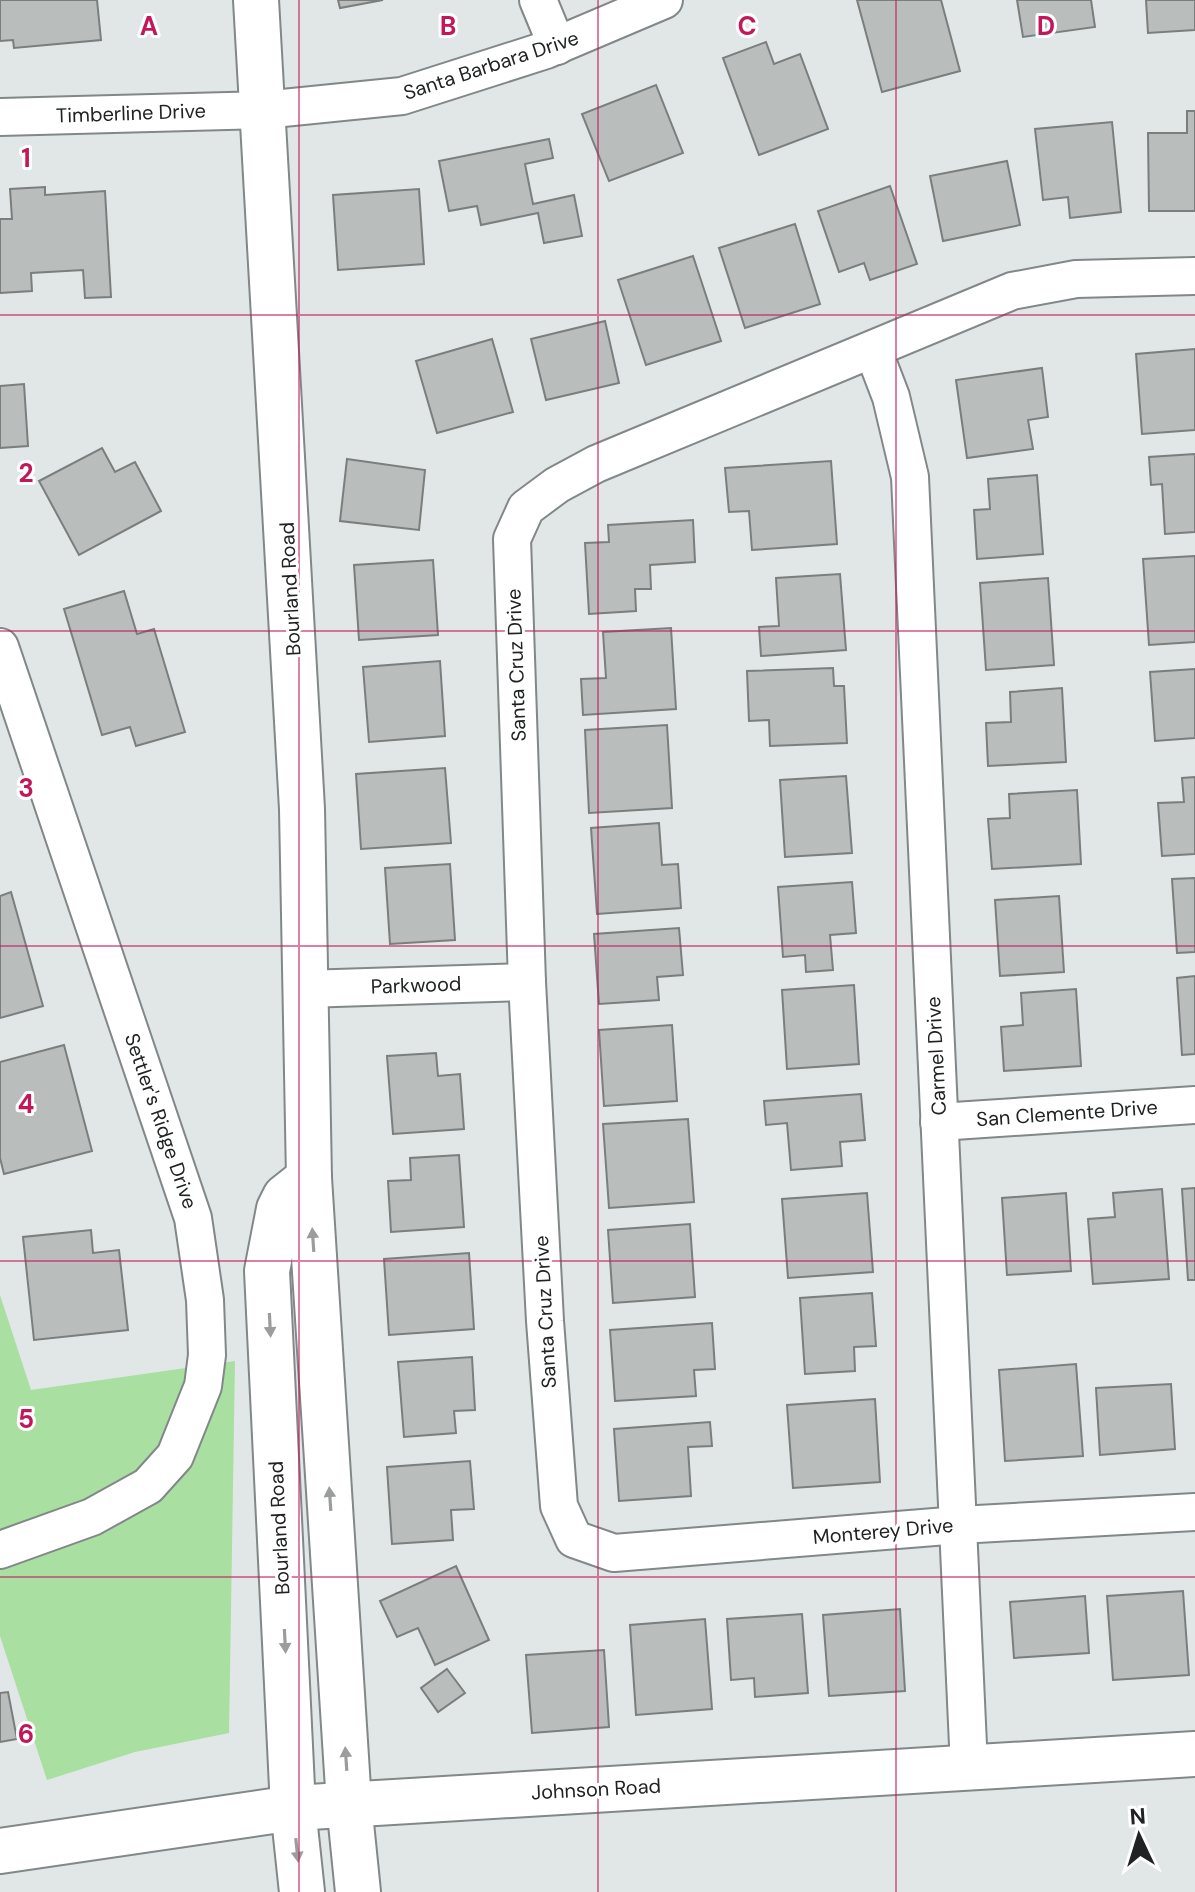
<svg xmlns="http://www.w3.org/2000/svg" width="1195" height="1892" viewBox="0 0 1195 1892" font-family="'DM Sans',sans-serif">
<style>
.green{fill:#a9dfa0}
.building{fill:#b9bdbc;stroke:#7a7f7d;stroke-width:2}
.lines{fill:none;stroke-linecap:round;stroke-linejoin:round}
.street-casing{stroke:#828788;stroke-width:40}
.secondary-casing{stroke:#828788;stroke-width:48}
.street{stroke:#fff;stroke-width:36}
.secondary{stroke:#fff;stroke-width:44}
.oneway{fill:#9b9c9c}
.grid{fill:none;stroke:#c2185b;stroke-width:2;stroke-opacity:0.55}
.labels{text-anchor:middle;stroke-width:6;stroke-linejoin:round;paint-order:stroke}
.street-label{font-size:20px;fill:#202223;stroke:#fff}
.grid-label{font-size:26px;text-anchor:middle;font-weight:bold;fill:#c2185b;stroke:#fff;stroke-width:6;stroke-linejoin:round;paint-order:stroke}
</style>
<rect width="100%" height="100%" fill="#e1e6e7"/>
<!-- green -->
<polygon class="green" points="0,1295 31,1390 235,1361 229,1733 135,1752 47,1780 0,1636"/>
<!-- building -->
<g class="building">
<polygon points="0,0 97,0 101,40 14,48 13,40 0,41"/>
<polygon points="338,0 383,0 340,8"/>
<polygon points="857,0 941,0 960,71 882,92"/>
<polygon points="1017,0 1091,0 1095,27 1023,37"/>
<polygon points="1146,0 1195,0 1195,30 1148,33"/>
<polygon points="766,42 774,64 800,54 828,129 759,155 723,58"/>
<polygon points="656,85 683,153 609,181 582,114"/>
<polygon points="1187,111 1195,111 1195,211 1149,211 1148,133 1187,133"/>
<polygon points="1112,122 1121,212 1070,218 1068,197 1043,200 1035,129"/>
<polygon points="549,139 553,158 525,164 533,204 574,195 582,236 544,243 538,213 481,225 477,206 449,211 439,161"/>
<polygon points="1007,161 1020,225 943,241 930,176"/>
<polygon points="890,186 917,264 870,280 864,263 839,272 818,211"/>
<polygon points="45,187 45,195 105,191 111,297 85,298 83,270 31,273 32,291 0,293 0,219 12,219 10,189"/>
<polygon points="419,189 424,264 338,270 333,195"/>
<polygon points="795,224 820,304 745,328 719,248"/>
<polygon points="693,256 721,341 646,365 618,280"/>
<polygon points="605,321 619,383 546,400 531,339"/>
<polygon points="492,339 513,412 437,433 416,361"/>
<polygon points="1195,349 1195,430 1142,434 1136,354"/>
<polygon points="1042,368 1048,417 1028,420 1033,449 967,458 956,380"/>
<polygon points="24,384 28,446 0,448 0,386"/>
<polygon points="102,448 115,472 135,462 161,511 79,555 39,481"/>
<polygon points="1195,454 1195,532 1165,534 1162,484 1151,485 1149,457"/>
<polygon points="347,459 425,470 419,530 340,521"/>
<polygon points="831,461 837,544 752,550 749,511 729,512 725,468"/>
<polygon points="1037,475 1043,554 977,559 974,510 990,509 988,479"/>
<polygon points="693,520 695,562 650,565 651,589 635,589 636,611 589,614 585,543 609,542 608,525"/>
<polygon points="1195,556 1195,642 1149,645 1143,559"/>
<polygon points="433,560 438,635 359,640 354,565"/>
<polygon points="840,574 846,650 761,656 759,627 779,626 776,578"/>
<polygon points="1048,578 1054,665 986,670 980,583"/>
<polygon points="124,591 137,634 154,629 185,732 136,746 130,727 102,735 64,609"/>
<polygon points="671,628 676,709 583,715 581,679 606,678 603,632"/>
<polygon points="440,661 445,736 369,742 363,667"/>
<polygon points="833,668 834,686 844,686 847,743 770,746 769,720 749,721 747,671"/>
<polygon points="1195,669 1195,738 1155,741 1150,672"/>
<polygon points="1062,688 1066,762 988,766 986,723 1011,722 1010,692"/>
<polygon points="667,725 672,808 589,813 585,730"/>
<polygon points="445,768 451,843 361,849 356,774"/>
<polygon points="846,776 852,853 785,857 780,780"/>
<polygon points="1195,777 1195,854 1162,856 1158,803 1184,802 1182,778"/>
<polygon points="1077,790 1081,864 992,869 988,819 1010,818 1009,794"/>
<polygon points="659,823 662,865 678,864 681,908 597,914 591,828"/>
<polygon points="450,864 455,940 390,944 385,868"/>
<polygon points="1195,878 1195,952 1177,953 1172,879"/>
<polygon points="852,882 856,933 830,935 833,970 806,972 805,955 783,957 778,887"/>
<polygon points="11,892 43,1006 0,1018 0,896"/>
<polygon points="1059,896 1064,972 1000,976 995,900"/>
<polygon points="679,928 683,975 657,977 659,1000 599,1004 594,934"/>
<polygon points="1195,976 1195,1054 1182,1055 1177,978"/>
<polygon points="854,985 859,1064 787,1069 782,990"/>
<polygon points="1076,989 1081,1066 1004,1071 1001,1027 1023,1025 1021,993"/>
<polygon points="672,1025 677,1101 604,1106 599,1030"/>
<polygon points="64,1045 92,1151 4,1174 0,1158 0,1062"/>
<polygon points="436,1053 438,1076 460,1074 464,1129 393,1134 387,1056"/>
<polygon points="861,1094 865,1140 840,1142 842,1166 791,1170 787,1123 766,1125 764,1101"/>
<polygon points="688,1119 694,1202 609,1208 603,1124"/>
<polygon points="459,1155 464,1227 391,1232 388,1181 411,1180 410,1158"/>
<polygon points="1195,1188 1195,1280 1188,1280 1182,1189"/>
<polygon points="1162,1189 1169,1279 1093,1284 1088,1219 1115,1217 1113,1193"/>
<polygon points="867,1193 873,1272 788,1278 782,1199"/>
<polygon points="1066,1193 1071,1271 1007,1275 1002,1198"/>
<polygon points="690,1224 695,1297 613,1303 608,1230"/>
<polygon points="91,1230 93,1253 119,1250 128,1330 34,1340 23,1237"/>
<polygon points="469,1253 474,1329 389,1335 384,1259"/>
<polygon points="872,1293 876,1346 854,1347 855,1371 805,1374 800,1298"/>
<polygon points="712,1323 715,1369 694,1370 696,1396 615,1401 610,1330"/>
<polygon points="472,1357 475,1410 454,1411 456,1433 404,1437 398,1362"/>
<polygon points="1076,1364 1083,1456 1005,1461 999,1370"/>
<polygon points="1171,1384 1175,1449 1100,1455 1096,1388"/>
<polygon points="875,1399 880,1482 793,1488 787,1405"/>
<polygon points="710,1422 712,1446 688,1447 691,1496 619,1501 614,1429"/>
<polygon points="470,1461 474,1509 451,1510 453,1540 392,1544 387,1467"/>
<polygon points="456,1566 489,1640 435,1665 418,1628 397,1637 380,1601"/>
<polygon points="1183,1591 1189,1675 1113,1680 1107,1596"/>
<polygon points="1085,1596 1089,1653 1014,1658 1010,1602"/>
<polygon points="900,1609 905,1691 829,1696 823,1615"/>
<polygon points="802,1614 808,1693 755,1697 754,1678 731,1680 727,1619"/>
<polygon points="705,1619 712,1709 636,1715 630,1625"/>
<polygon points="604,1650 609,1727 532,1733 526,1655"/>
<polygon points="447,1669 465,1693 438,1712 421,1688"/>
<polygon points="8,1692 17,1739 0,1742 0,1693"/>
</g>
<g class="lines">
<!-- street casing -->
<g class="street-casing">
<g id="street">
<polyline points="538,0 557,46"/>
<polyline points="0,117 263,110 402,96 546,50 664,0"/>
<polyline points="1195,276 1076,279 1012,291 596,464 557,485 526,508 512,539 527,982 545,1321 559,1506 574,1539 614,1553 959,1525 1195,1512"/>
<polyline points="873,350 891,397 910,477 969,1767"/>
<polyline points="0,647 193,1218 205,1300 207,1355 203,1386 175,1456 148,1486 92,1517 0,1550"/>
<polyline points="304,989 527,982"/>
<polyline points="939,1122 1195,1105"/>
</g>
</g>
<!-- secondary casing -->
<g class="secondary-casing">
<g id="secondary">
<polyline points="256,0 302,809 309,1178 349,1804 358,1892"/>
<polyline points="0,1851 293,1808 1195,1754"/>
<polyline points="302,1892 293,1808 267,1271 279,1209 285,1197 309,1178"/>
</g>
</g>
<!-- street -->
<use href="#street" class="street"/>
<!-- secondary -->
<use href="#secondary" class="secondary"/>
</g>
<!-- one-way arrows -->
<defs><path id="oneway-solid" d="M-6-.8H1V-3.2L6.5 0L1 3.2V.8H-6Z" transform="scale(2)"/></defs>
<g class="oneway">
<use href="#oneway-solid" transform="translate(313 1240) rotate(-94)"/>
<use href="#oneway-solid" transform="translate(270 1325) rotate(87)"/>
<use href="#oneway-solid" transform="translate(330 1499) rotate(-94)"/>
<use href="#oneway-solid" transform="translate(285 1641) rotate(87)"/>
<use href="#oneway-solid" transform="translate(346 1759) rotate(-94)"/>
<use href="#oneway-solid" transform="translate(297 1850) rotate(84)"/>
</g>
<!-- grid -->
<path class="grid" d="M299 0V1892M598 0V1892M896 0V1892M0 315H1195M0 631H1195M0 946H1195M0 1261H1195M0 1577H1195"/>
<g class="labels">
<!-- street labels -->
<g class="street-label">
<text transform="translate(491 65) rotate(-18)" y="7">Santa Barbara Drive</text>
<text transform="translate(131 113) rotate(-2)" y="7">Timberline Drive</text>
<text transform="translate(290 589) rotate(-93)" y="7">Bourland Road</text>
<text transform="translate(516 665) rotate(-92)" y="7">Santa Cruz Drive</text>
<text transform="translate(416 985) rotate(-2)" y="7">Parkwood</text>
<text transform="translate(936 1056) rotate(-93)" y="7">Carmel Drive</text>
<text transform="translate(1067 1113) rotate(-4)" y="7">San Clemente Drive</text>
<text transform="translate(161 1121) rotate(71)" y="7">Settler's Ridge Drive</text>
<text transform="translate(545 1312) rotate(-93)" y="7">Santa Cruz Drive</text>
<text transform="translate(279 1528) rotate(-93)" y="7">Bourland Road</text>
<text transform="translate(883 1531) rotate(-5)" y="7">Monterey Drive</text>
<text transform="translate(596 1789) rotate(-3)" y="7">Johnson Road</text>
</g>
</g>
<g class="grid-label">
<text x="149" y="35">A</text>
<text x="448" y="35">B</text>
<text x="747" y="35">C</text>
<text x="1046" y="35">D</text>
<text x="26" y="167">1</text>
<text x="26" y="482">2</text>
<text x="26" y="797">3</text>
<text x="26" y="1113">4</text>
<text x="26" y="1428">5</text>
<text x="26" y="1743">6</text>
</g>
<!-- north arrow -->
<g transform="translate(1139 1836) rotate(356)" stroke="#ffffff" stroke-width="6" paint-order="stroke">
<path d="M0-6L14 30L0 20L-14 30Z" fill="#202223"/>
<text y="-12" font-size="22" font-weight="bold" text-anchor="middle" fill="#202223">N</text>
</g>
</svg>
